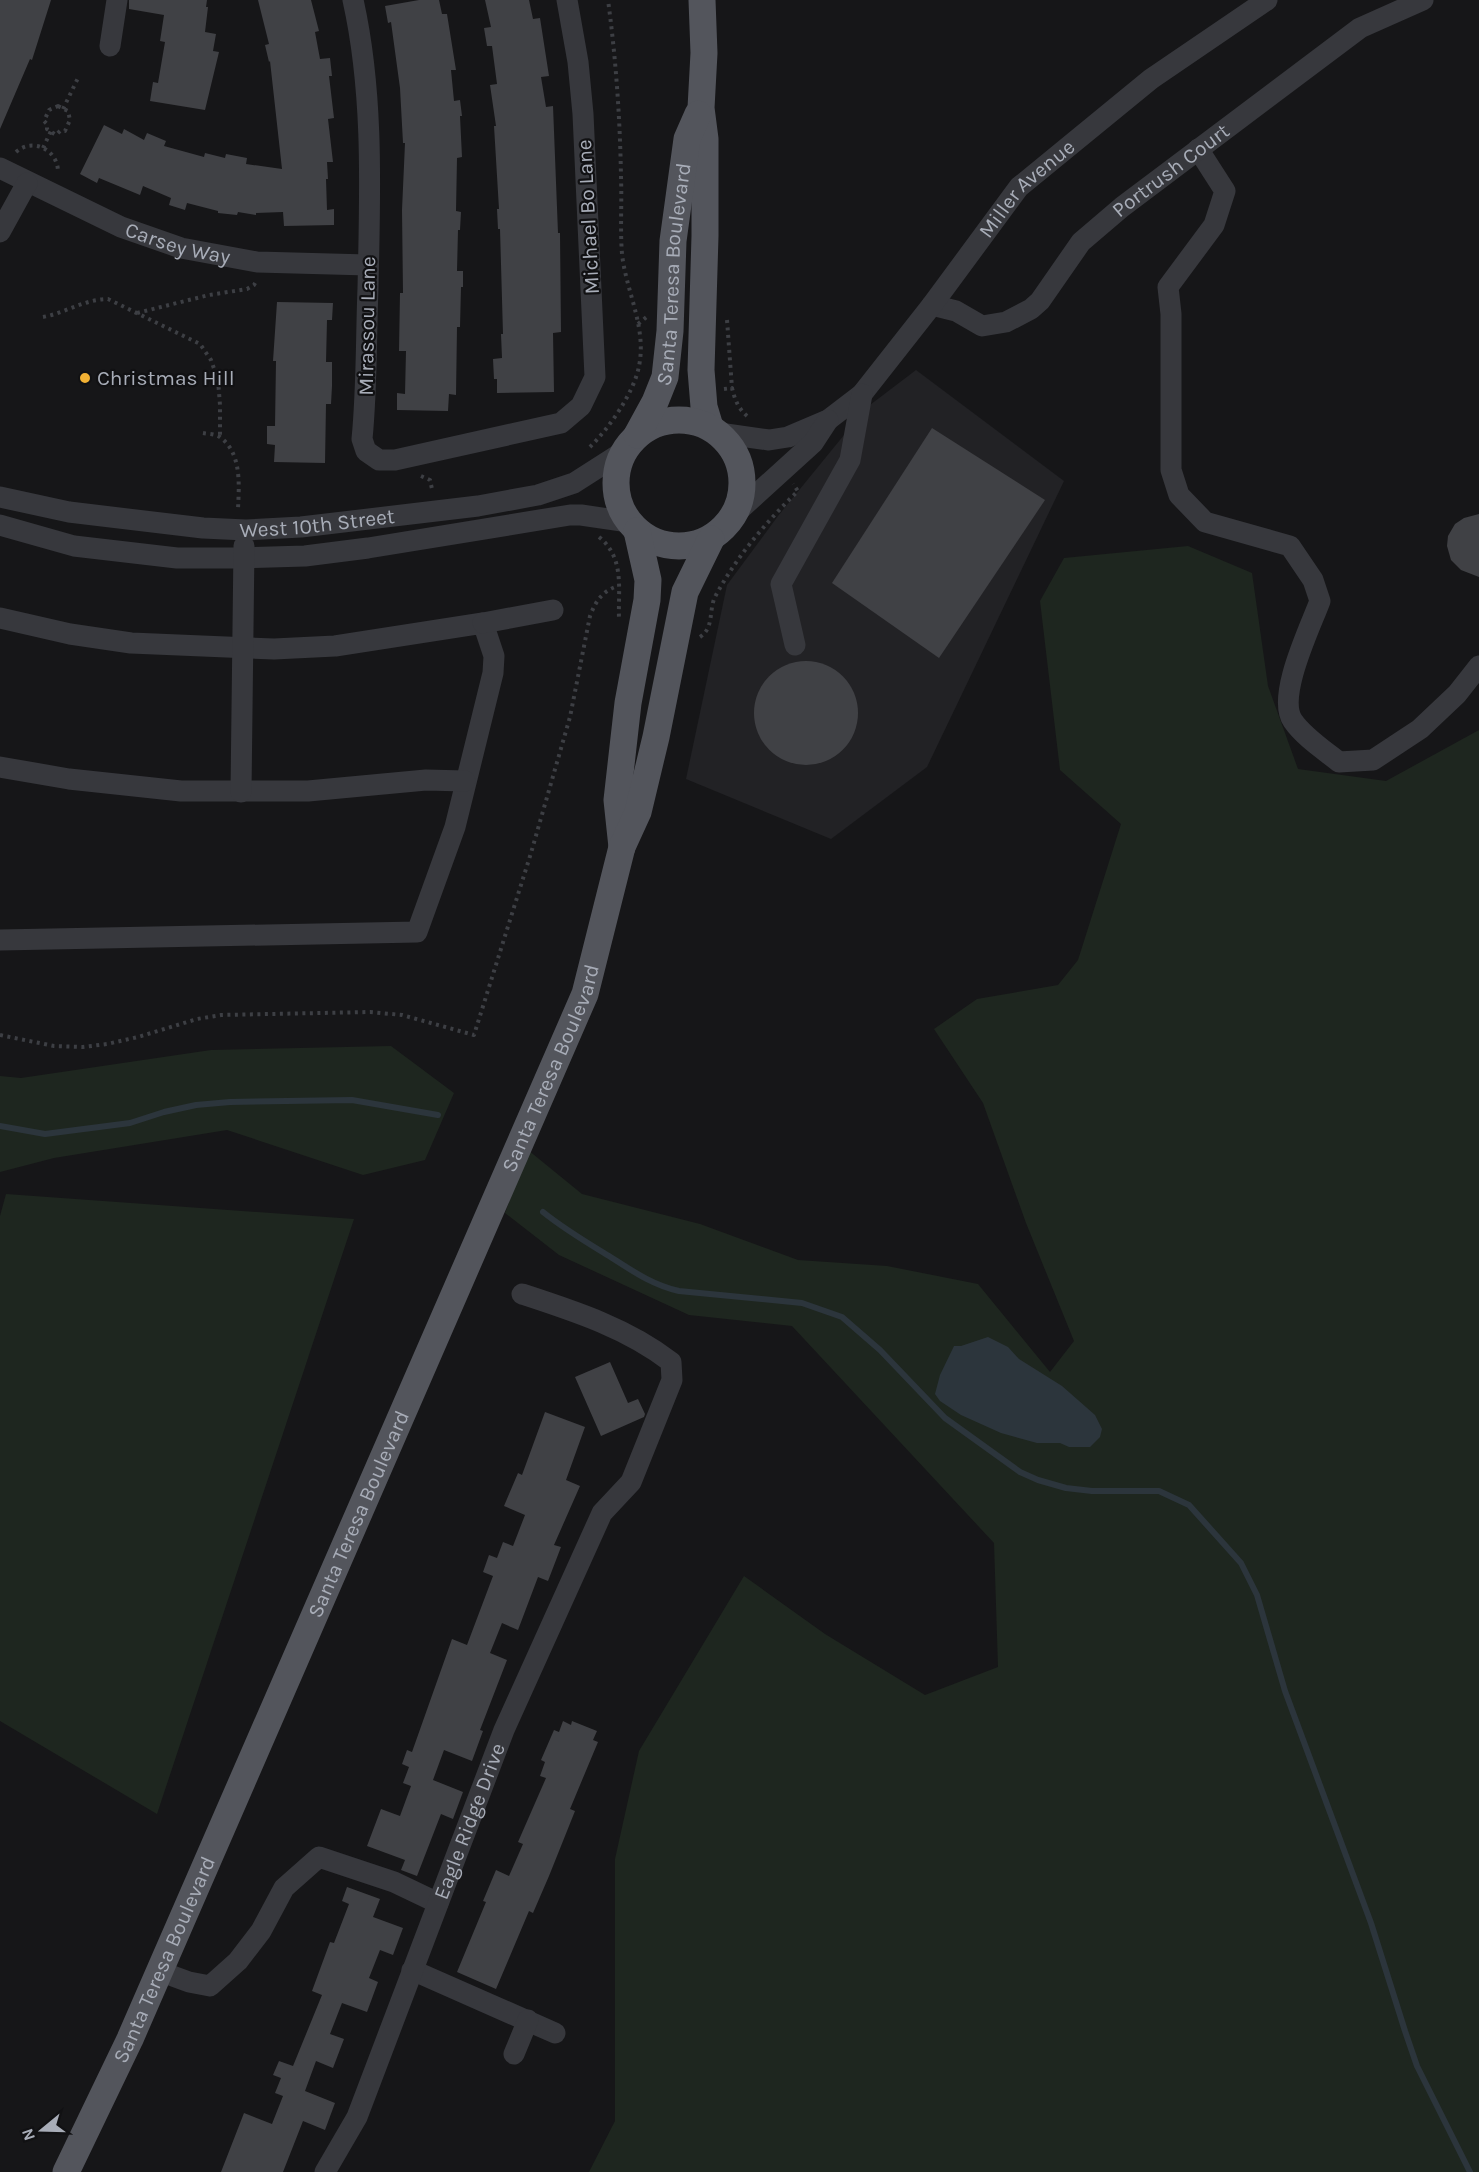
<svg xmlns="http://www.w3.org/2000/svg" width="1479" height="2172" viewBox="0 0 1479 2172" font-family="Karla,sans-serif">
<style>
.built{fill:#222225}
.green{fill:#1e261f}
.water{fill:#2c353c}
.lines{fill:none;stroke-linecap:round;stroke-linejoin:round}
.stream{stroke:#2c353c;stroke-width:6}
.building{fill:#404145}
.path{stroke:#3d3f44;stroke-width:4;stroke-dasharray:3 4.5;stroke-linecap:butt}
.minor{stroke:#37383d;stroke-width:21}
.major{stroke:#53555c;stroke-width:27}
.poi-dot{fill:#f2b134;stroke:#111113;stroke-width:2}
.labels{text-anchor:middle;stroke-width:4.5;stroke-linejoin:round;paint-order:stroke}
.street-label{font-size:21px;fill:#a8adb8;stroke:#111113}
.poi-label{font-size:21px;fill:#a8adb8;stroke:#111113;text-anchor:start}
</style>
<rect width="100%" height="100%" fill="#161618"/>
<!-- built -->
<polygon class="built" points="916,370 1064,481 927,767 831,839 686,779 727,585 778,516 866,408"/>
<!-- green -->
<g class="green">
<polygon points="1188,546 1252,573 1268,686 1298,769 1386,781 1479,730 1479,2172 589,2172 615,2121 615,1859 639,1751 744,1576 825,1634 925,1695 998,1667 994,1543 792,1326 689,1315 559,1255 505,1213 528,1150 582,1194 700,1224 798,1260 887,1266 978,1284 1050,1372 1074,1341 1026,1223 983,1103 934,1029 977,999 1058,985 1078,960 1121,824 1060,770 1040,601 1064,558"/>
<polygon points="391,1046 454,1093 425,1160 363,1175 227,1130 54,1158 0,1172 0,1076 21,1078 211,1050"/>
<polygon points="6,1194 354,1219 157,1814 0,1721 0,1216"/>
</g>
<!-- water -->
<polygon class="water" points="988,1337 1008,1347 1019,1359 1062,1386 1095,1415 1102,1429 1100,1437 1090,1447 1069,1447 1060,1443 1037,1443 1001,1433 961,1415 940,1401 935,1394 940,1375 954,1346 961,1346"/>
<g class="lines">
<!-- stream -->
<g class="stream">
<polyline points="0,1126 45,1134 130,1123 164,1112 196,1105 230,1102 352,1100 438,1115"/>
<path d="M543 1212C564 1229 586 1242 609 1256 631 1270 652 1285 679 1291L802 1303 842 1317 880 1350 945 1418 1020 1472 1038 1480 1066 1488 1092 1491H1159L1189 1505 1241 1563 1257 1595 1285 1691 1371 1923 1405 2031 1417 2066 1470 2172"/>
</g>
</g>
<!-- building -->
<g class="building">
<polygon points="0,0 51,0 32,60 30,59 0,129"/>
<polygon points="129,0 207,0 206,7 208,7 205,32 216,34 213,51 219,52 205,110 150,101 153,82 158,83 165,42 160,41 164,15 129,9"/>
<polygon points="258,0 311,0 319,31 315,32 320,59 330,58 332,76 329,76 334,118 328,119 333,162 327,162 328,179 326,179 327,210 334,209 334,225 284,226 283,212 256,213 256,215 238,212 237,215 218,213 218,211 187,203 185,210 169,205 171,198 143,186 140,195 99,178 97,183 80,174 104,125 122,134 124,129 144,140 147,133 166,141 164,146 204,157 205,153 225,158 226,154 247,158 246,164 282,169 270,61 269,62 265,45 269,44"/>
<polygon points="419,0 439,0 442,14 447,14 456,70 451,70 454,101 460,100 462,116 460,116 462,157 457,158 456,211 461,212 460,230 458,230 457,271 463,271 463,287 461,287 460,327 457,327 456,395 449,394 448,411 397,410 397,393 405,394 406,351 399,351 400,293 403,293 402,210 405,143 403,143 400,88 391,22 388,23 385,6"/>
<polygon points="485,0 529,0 533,19 540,18 549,76 541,77 546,107 553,106 558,233 560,233 561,332 553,333 554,392 497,393 497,379 494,379 493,359 502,358 501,334 503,334 500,229 498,229 497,209 499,209 494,126 496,126 490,85 497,84 492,46 487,46 484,28 491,27"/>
<polygon points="277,302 333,303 332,320 327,320 326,362 332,362 332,386 331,404 326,404 325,463 274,462 275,445 267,444 267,426 275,426 276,361 273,361"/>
<polygon points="932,428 1045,500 939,658 832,583"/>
<polygon points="1479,514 1479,577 1461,570 1451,560 1447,546 1448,536 1455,524 1464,518"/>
<circle cx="806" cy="713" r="52"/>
<polygon points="610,1362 628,1403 638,1399 645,1414 644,1417 601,1436 575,1377"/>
<polygon points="545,1412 585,1427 566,1480 580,1486 554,1545 561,1547 548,1581 538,1577 518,1630 502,1623 490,1653 507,1660 480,1730 483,1731 472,1761 444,1750 433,1780 463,1792 453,1819 441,1814 417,1876 401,1870 405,1860 367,1846 381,1809 400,1816 411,1786 403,1783 409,1767 402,1764 407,1750 412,1752 452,1639 467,1645 493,1576 483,1572 489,1555 497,1558 503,1542 513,1546 525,1515 504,1506 518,1473 522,1475"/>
<polygon points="563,1721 571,1725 572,1721 597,1731 593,1740 598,1742 570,1809 575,1811 549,1876 533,1913 529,1911 496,1989 457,1972 486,1902 483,1901 496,1870 509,1876 523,1844 518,1842 546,1778 540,1776 545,1762 541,1760 554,1730 559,1732"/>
<polygon points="347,1887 380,1899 373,1917 403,1928 393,1955 380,1950 369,1978 378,1982 367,2012 342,2003 330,2034 344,2039 333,2068 316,2061 305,2091 335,2103 325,2130 303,2121 283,2172 221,2172 244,2113 272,2124 283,2096 275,2093 281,2078 273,2075 279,2061 293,2066 322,1995 312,1991 330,1942 334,1943 349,1904 342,1901"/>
</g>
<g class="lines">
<!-- path -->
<g class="path">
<polygon points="58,106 68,111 70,120 65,131 60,131 56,135 47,129 47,124 44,121 49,110"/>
<polyline points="63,109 78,78"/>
<polyline points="43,148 51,131"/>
<path d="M16 152C33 137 58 150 58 172"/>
<polyline points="137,313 209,295 247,289 254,285 257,280"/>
<path d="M43 317C65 313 85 299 108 299L200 344 211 360 218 380 220 405V436"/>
<polyline points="727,320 732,388"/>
<polyline points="638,324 649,315"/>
<path d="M724 389 732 388C735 400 738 408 747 416"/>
<path d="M203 433C209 434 217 434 221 438 242 454 239 486 238 509"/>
<path d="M590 447C609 428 634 393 639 366 647 328 626 291 622 254 620 229 622 203 621 177 620 118 616 59 608 0"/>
<polyline points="421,476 430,480 432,489"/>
<path d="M599 537C625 558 618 589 619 619"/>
<path d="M700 637C715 627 708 609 716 595 737 556 767 521 798 491L793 484"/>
<path d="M0 1035 54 1046 83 1047 107 1044 138 1037 197 1019 221 1015 370 1012 402 1015 474 1035 531 853 570 717 590 616C596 601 602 591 618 586"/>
</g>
<!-- minor -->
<g class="minor">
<path d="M353 0C374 94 370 193 368 288 366 338 367 389 362 439L366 451 379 460H395L561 423 581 406 595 377 583 114 578 62 567 0"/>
<polyline points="110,46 117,0"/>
<path d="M1198 149 1225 191 1214 225 1168 287 1171 314V470L1179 495 1205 522 1290 546 1313 580 1320 601C1310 628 1276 697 1293 721 1304 737 1324 750 1339 762L1373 760 1420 729 1457 694 1479 666"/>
<path id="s1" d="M0 168 121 227 181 248 257 262 368 265"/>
<polyline points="0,232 27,183"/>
<path id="s2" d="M932 305 956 311 982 326 1006 322 1031 309 1040 301 1081 242 1122 207 1360 28 1423 0"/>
<path id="s3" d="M719 433 769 440 788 437 828 420 862 394 932 305 1019 187 1151 79 1267 0"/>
<path id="s4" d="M0 497 69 512 203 528 246 530 301 527 478 506 538 495 574 483 624 451"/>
<polyline points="736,513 813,443 828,420"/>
<polyline points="0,525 74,546 177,558 242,558 305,556 368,548 570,515 581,515 629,522"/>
<polyline points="0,618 70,634 131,643 274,649 335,646 483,623 494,656 493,673 455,827 417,932 0,940"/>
<polyline points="483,623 553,610"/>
<polyline points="795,645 781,584 850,460 862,394"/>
<polyline points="0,767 69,779 181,791 308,791 426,780 465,781"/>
<polyline points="241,792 244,546"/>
<polyline points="412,1970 555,2033"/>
<polyline points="159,1971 189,1982 210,1986 238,1961 261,1931 284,1888 319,1857 394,1882 438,1903"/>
<polyline points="514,2054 528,2020"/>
<path id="s5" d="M325 2172 357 2117 504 1730 602 1513 631 1482 672 1380 671 1362C627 1328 574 1311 522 1294"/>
</g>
<!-- major -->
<g class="major">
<polyline points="702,0 704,53 701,108 705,139 705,236 701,370 704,407 710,427"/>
<circle cx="679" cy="483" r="63"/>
<path id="s6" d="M637 435 655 402 665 377 670 331 673 241 687 139 698 114"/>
<polyline points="622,847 617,800 628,703 647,600 648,580 637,531"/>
<path id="s7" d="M66 2172 130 2039 585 994 622 847 638 812 656 737 685 592 711 539"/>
</g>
</g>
<!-- markers -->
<circle class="poi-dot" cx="85" cy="378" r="6"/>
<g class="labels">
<!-- street labels -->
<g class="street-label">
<text dy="7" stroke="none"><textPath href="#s2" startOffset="306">Portrush Court</textPath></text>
<text dy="7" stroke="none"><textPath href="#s3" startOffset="420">Miller Avenue</textPath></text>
<text transform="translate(588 217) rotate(-93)" y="7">Michael Bo Lane</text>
<text dy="7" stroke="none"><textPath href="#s1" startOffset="194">Carsey Way</textPath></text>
<text dy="7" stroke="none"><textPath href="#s6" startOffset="168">Santa Teresa Boulevard</textPath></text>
<text transform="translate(367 326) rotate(-89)" y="7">Mirassou Lane</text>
<text dy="7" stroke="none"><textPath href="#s4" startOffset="320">West 10th Street</textPath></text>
<text dy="7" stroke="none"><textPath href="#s7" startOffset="1206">Santa Teresa Boulevard</textPath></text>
<text dy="7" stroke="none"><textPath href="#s7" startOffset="720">Santa Teresa Boulevard</textPath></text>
<text dy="7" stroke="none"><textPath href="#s5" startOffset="380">Eagle Ridge Drive</textPath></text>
<text dy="7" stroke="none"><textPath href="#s7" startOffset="234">Santa Teresa Boulevard</textPath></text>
</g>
<!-- poi labels -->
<g class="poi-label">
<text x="97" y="385">Christmas Hill</text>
</g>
</g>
<!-- north arrow -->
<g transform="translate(42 2130) rotate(251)" stroke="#111113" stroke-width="4.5" paint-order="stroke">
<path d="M0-4.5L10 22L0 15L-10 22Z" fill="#a8adb8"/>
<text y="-9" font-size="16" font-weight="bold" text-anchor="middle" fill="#a8adb8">N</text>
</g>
</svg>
